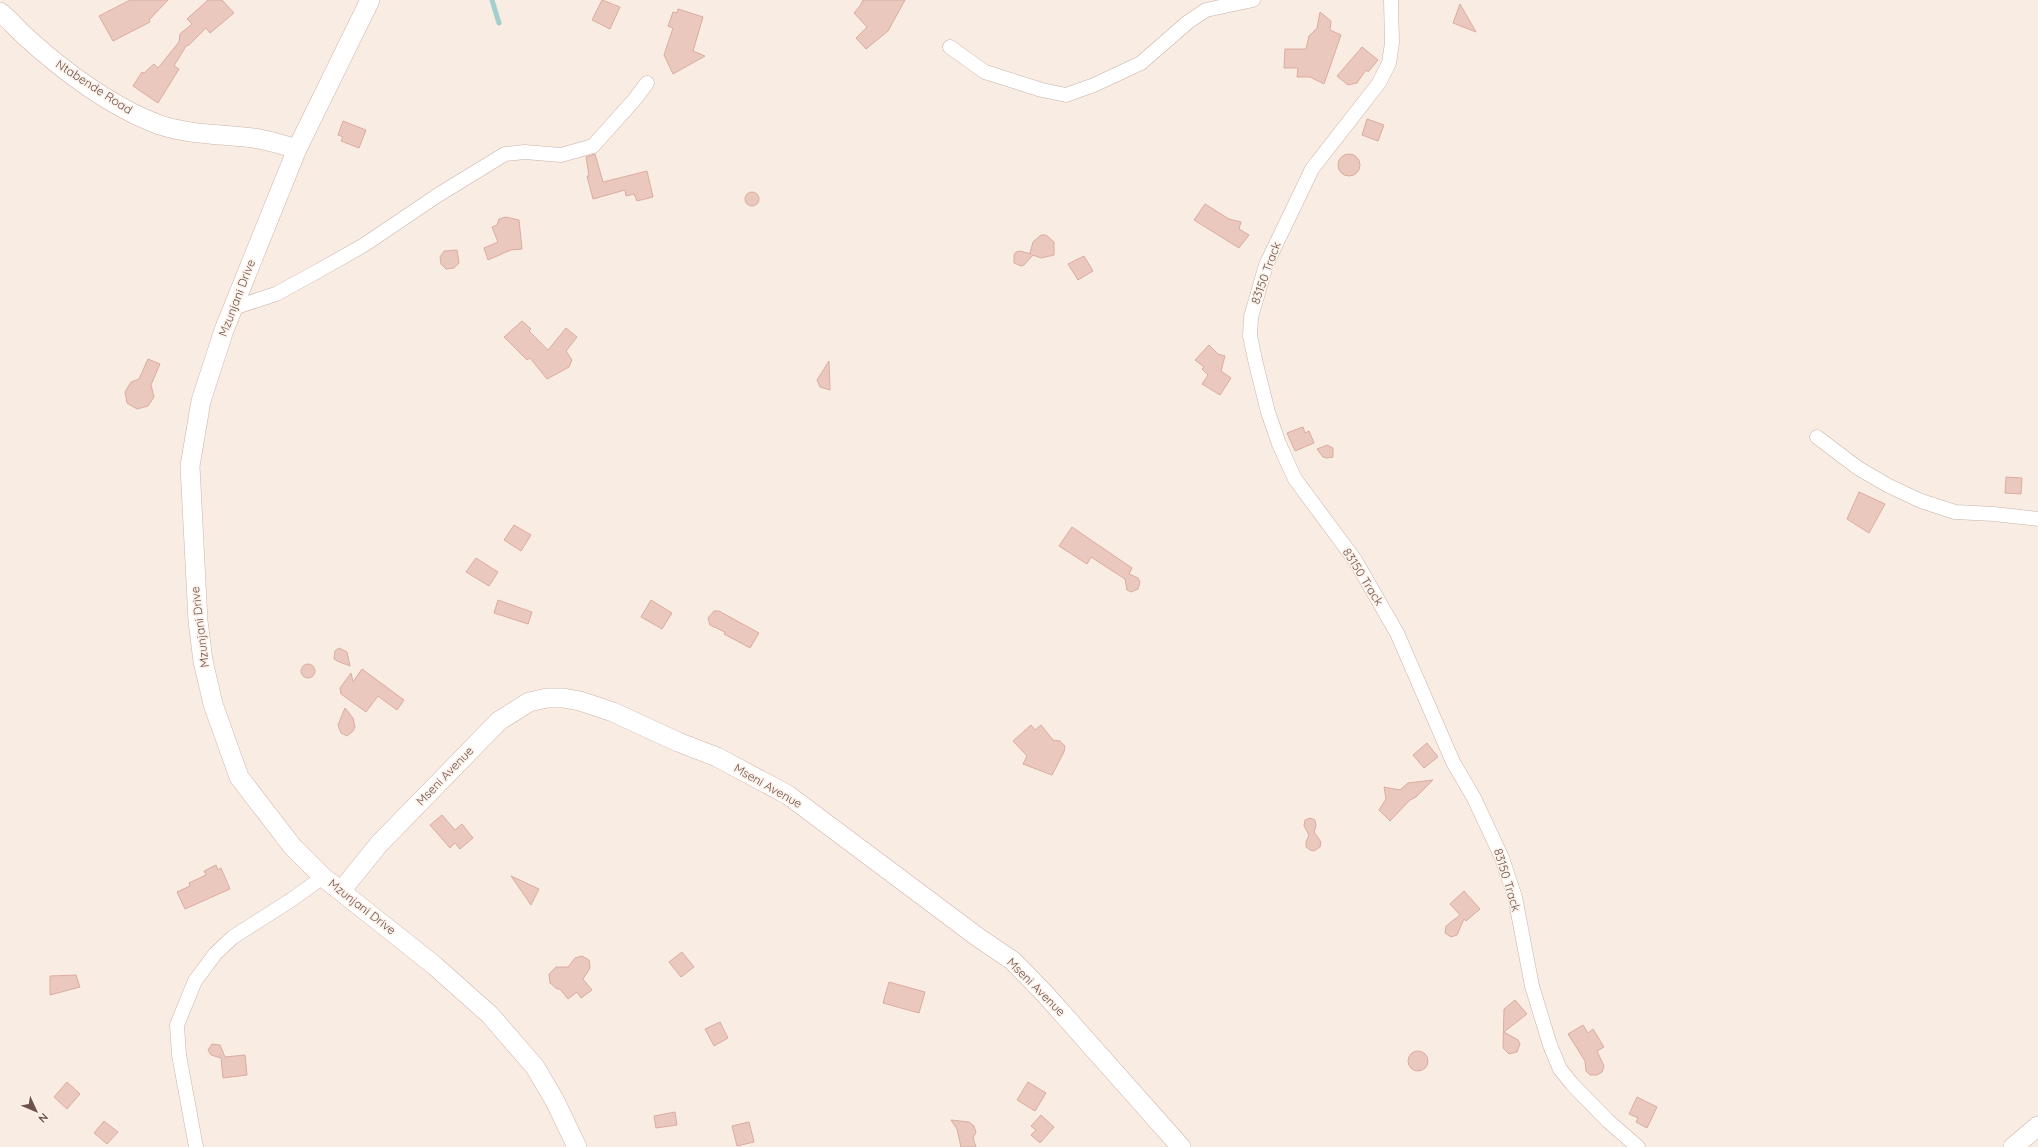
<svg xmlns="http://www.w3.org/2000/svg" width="2038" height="1147" viewBox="0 0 2038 1147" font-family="Quicksand,sans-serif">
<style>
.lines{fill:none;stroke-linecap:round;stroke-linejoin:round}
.stream{stroke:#a1d0cf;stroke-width:5}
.building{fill:#ebc8bd;stroke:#dbaca0}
.street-casing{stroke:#c8b3ab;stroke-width:15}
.secondary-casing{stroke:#cdb4ab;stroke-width:20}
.street{stroke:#fff;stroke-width:14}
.secondary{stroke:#fff;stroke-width:19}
.labels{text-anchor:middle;stroke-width:3;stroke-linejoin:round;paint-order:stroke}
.street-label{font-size:12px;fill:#6d524c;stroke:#fcf1e8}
</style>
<rect width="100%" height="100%" fill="#f9ece2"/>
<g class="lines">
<!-- stream -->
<polyline class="stream" points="492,0 499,23"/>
</g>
<!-- building -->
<g class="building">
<polygon points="130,0 168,0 149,20 150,22 113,41 99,16"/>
<polygon points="208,0 222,0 234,13 210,33 206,28 189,45 186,46 174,66 179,69 158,103 133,86 142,72 144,73 154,64 158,68 179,42 180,34 192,24 187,19"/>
<polygon points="602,0 620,7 610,29 592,20"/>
<polygon points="863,0 905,0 888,31 866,49 856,38 867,27 854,13 860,6"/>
<polygon points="1460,4 1476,32 1453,23"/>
<polygon points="678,9 703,17 693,51 705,56 673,74 664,55 673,28 668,26 673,12 677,13"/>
<polygon points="1320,12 1331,21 1330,30 1341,35 1324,84 1310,77 1297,77 1298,68 1284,68 1285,49 1306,49 1309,36 1317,28"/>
<polygon points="1362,47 1378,60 1368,72 1366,70 1357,83 1348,85 1337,76"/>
<polygon points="1367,119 1384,125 1378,141 1362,135"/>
<polygon points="343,121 366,130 359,148 341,141 343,137 338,135"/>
<polygon points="595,154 603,182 647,171 653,197 637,201 634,194 626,196 625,190 593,199 587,176 589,176 586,157"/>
<circle cx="1349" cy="165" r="11"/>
<circle cx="752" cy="199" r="7"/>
<polygon points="1205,204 1229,219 1241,222 1239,229 1249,235 1239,248 1194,220"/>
<polygon points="506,217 519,220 522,249 511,250 488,260 484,248 498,242 492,227 497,225 499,219"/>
<polygon points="1041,235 1046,235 1054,242 1054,255 1041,258 1033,255 1024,265 1021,266 1014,263 1014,255 1016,252 1020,251 1031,254 1030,253 1033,242"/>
<polygon points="457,250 459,263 454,268 446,269 441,264 440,257 444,251"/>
<polygon points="1084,256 1093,271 1078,280 1068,264"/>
<polygon points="522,321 531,329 529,331 548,350 566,328 577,337 566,351 572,360 569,367 547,379 530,358 527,360 504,337"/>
<polygon points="1209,345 1218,354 1225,356 1221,371 1231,378 1220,395 1202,384 1208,375 1202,369 1204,367 1195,360"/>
<polygon points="148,359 160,364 151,385 154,397 148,406 137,409 127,403 125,392 131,382 139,379"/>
<polygon points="829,361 830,390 820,387 817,380"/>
<polygon points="1303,427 1305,433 1309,431 1314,443 1295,451 1287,433"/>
<polygon points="1327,445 1333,448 1333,457 1327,458 1323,457 1317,449"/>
<polygon points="2006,477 2022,478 2021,494 2005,493"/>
<polygon points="1859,492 1885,504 1869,533 1847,519"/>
<polygon points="514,525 531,535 521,551 504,540"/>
<polygon points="1072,527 1132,568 1129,574 1138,578 1140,582 1138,589 1131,592 1127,590 1125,579 1091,557 1087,564 1059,546"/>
<polygon points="476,558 498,572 489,586 466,572"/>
<polygon points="498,600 532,612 528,624 494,613"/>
<polygon points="651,600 672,613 662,629 641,617"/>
<polygon points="714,611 719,611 759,633 750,648 724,634 725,632 710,625 708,618"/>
<polygon points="339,648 347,652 350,666 337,661 334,659 335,651"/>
<circle cx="308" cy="671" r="7"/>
<polygon points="362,669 404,700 397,710 378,696 366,712 341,694 340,688 351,673 353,682"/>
<polygon points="345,708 353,718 355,727 353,731 347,736 341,733 338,725"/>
<polygon points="1031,725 1035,730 1041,725 1053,740 1060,741 1065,746 1064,752 1052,775 1023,764 1027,756 1013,741"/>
<polygon points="1427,743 1438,757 1424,768 1413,755"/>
<polygon points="1433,780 1416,797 1410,800 1390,821 1379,810 1386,799 1384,787 1400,790 1408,783"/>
<polygon points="442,815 455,830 462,824 473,838 460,849 455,843 450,848 430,825"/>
<polygon points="1310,818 1315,820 1316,826 1314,832 1321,842 1320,847 1314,851 1310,850 1306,847 1306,842 1309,835 1304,826 1305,820"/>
<polygon points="216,865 218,870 221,868 230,889 185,909 177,892 190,886 189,883 206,875 204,871"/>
<polygon points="511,876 539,889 531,905"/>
<polygon points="1464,891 1480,909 1466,921 1464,919 1457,935 1451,937 1445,933 1446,926 1460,915 1450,904"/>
<polygon points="682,952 694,967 681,977 669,962"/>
<polygon points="582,956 589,960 590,968 583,979 592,990 581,998 577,992 568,999 560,989 557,989 550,983 549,974 556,967 568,967 575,958"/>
<polygon points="76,975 80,987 50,995 50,976"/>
<polygon points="889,982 925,992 919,1013 883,1003"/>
<polygon points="1515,1000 1527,1014 1504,1032 1518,1040 1520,1044 1517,1052 1509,1054 1503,1048 1504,1009"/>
<polygon points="720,1022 728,1038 714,1046 705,1029"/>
<polygon points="1583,1025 1588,1033 1593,1029 1604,1047 1597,1051 1604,1066 1602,1072 1597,1075 1590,1075 1586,1071 1585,1061 1568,1034"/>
<polygon points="212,1044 220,1045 225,1057 245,1055 247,1075 223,1078 221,1058 211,1055 208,1050"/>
<circle cx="1418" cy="1061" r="10"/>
<polygon points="67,1082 80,1094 67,1109 54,1097"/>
<polygon points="1028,1082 1046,1093 1035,1111 1017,1100"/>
<polygon points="1637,1097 1657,1107 1647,1128 1636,1122 1638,1118 1629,1114"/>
<polygon points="675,1112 677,1125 656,1128 654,1116"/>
<polygon points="1041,1115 1054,1127 1040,1143 1031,1135 1036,1130 1031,1126"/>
<polygon points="951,1120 969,1122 974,1126 976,1132 973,1138 976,1147 961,1147 957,1129"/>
<polygon points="104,1121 118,1132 107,1144 94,1133"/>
<polygon points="749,1122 754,1142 737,1146 732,1126"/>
</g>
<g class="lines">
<!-- street casing -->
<g class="street-casing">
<g id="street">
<polyline points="1391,0 1392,43 1389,63 1379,83 1312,169 1266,265 1251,317 1250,336 1256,364 1268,412 1279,444 1295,479 1355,560 1397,633 1453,762 1474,798 1502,858 1515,897 1532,986 1550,1045 1560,1069 1572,1084 1608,1121 1638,1147"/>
<polyline points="950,47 985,72 1042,90 1066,95 1094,85 1141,63 1188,22 1206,10 1253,0"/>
<polyline points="233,308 276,294 318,271 364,245 438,195 505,154 525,152 561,155 593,146 635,99 647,83"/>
<polyline points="1817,437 1858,468 1889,486 1921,501 1955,512 1994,514 2038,519"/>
<polyline points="196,1147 179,1055 177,1025 195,981 215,954 233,937 291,900 323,877"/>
</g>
</g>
<!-- secondary casing -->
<g class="secondary-casing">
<g id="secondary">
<polyline points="370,0 297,149 224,330 201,401 190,466 198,621 203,661 213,704 239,777 292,846 323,877 435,966 490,1015 535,1067 555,1101 577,1147"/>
<path d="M0 12C9 19 17 29 26 37 63 71 113 108 160 125 190 135 222 134 253 138 268 140 283 145 297 149"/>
<polyline points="341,891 379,844 499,721 529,702 547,698 563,698 580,701 613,712 678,742 717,757 788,795 979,938 1013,961 1045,994 1181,1147"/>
<polyline points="2013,1147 2038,1126"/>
</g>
</g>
<!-- street -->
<use href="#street" class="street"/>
<!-- secondary -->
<use href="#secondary" class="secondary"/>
</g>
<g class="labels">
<!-- street labels -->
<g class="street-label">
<text transform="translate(94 87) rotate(33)" y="4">Ntabende Road</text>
<text transform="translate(1266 273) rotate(-70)" y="4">83150 Track</text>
<text transform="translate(237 298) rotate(-69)" y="4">Mzunjani Drive</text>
<text transform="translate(1363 577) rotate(58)" y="4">83150 Track</text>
<text transform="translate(200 627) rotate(-97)" y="4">Mzunjani Drive</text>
<text transform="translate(445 776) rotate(-46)" y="4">Mseni Avenue</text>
<text transform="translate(768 786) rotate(30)" y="4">Mseni Avenue</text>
<text transform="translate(1507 880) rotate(73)" y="4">83150 Track</text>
<text transform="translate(362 907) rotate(38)" y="4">Mzunjani Drive</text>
<text transform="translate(1036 987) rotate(45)" y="4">Mseni Avenue</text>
</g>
</g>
<!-- north arrow -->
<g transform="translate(36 1111) rotate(134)" stroke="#fcf1e8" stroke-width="3" paint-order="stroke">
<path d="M0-3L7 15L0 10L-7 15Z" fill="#6d524c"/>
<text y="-6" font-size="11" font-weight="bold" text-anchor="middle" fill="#6d524c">N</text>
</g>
</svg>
